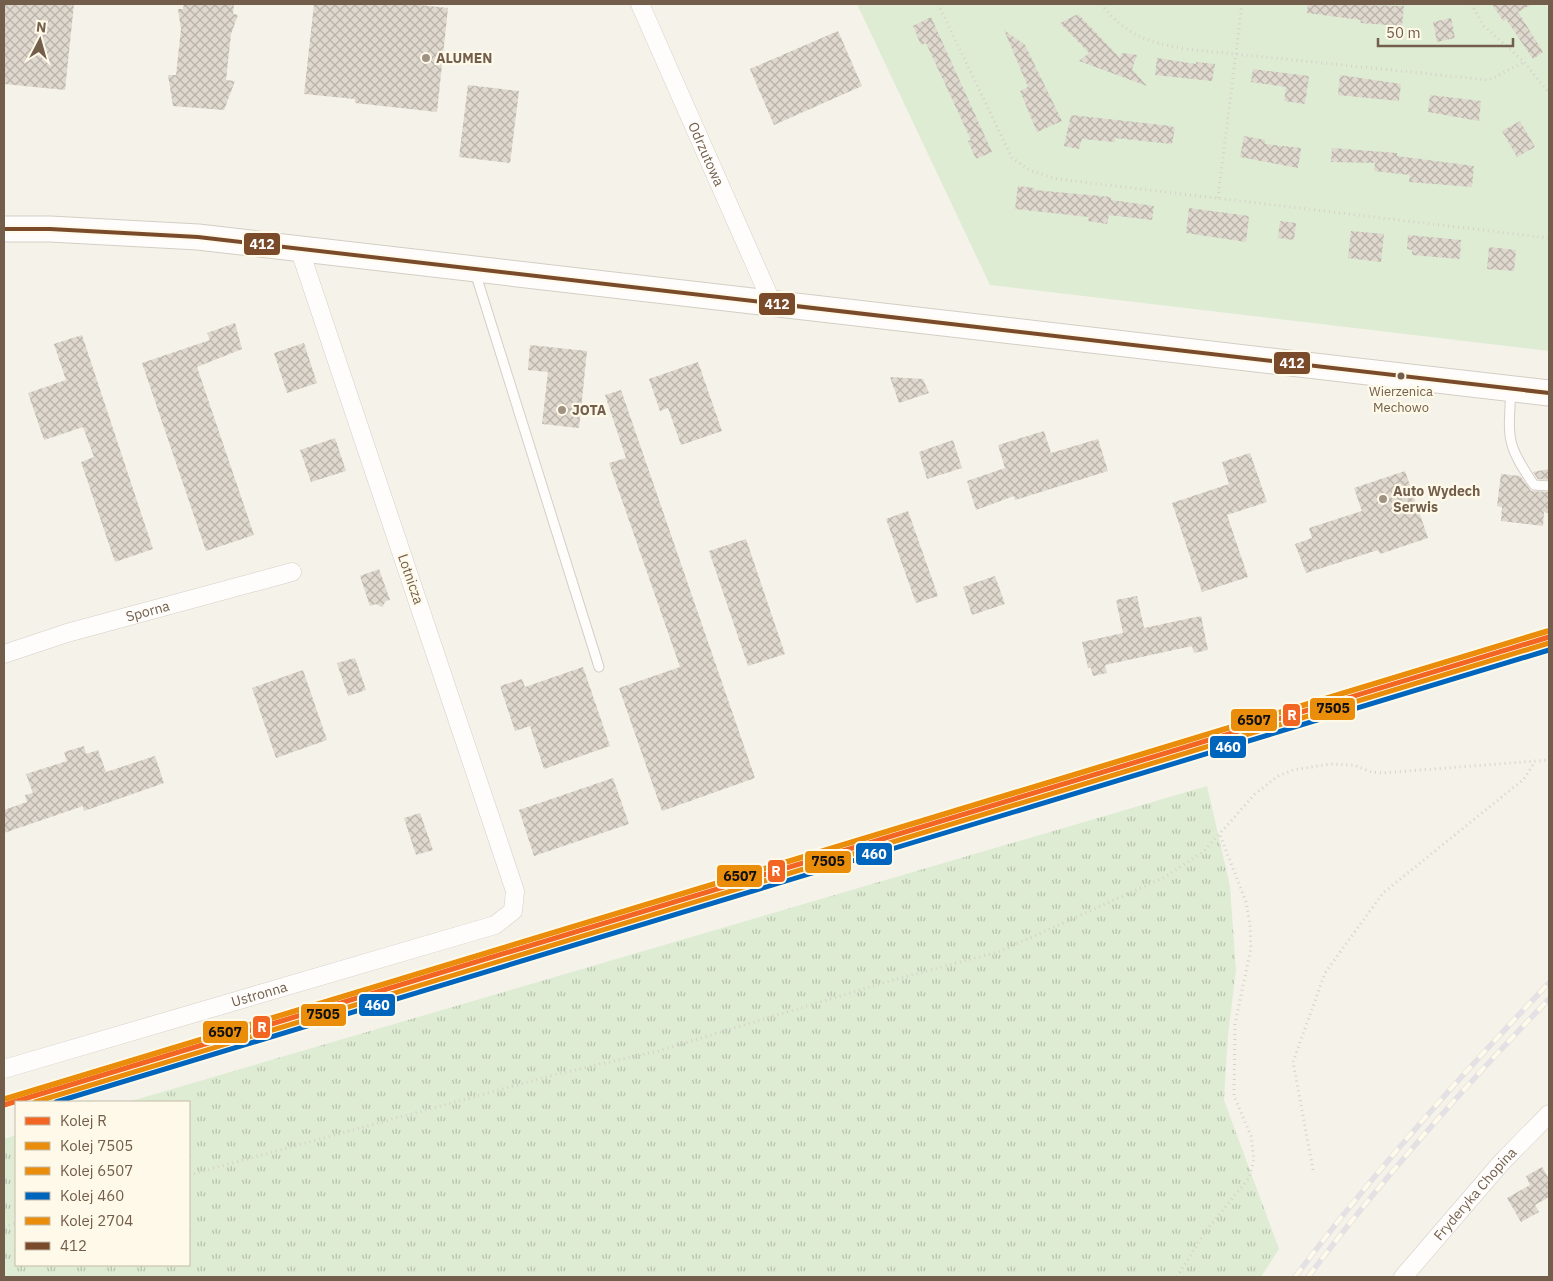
<svg xmlns="http://www.w3.org/2000/svg" width="1553" height="1281" viewBox="0 0 1553 1281" font-family="'IBM Plex Sans',sans-serif">
<style>
.grass{fill:url(#grass-tufts)}
.garden{fill:#deecd4}
.building{fill:url(#building-cross-hatch)}
.lines{fill:none;stroke-linecap:round;stroke-linejoin:round}
.service-casing{stroke:#d4cec6;stroke-width:11}
.minor-casing{stroke:#d4cec6;stroke-width:19}
.secondary-casing{stroke:#d3cec4;stroke-width:27}
.path{stroke:#d7d1ca;stroke-width:3;stroke-dasharray:1 4;stroke-linecap:butt}
.service{stroke:#fefdfc;stroke-width:9}
.minor{stroke:#fefdfc;stroke-width:18}
.secondary{stroke:#fefdfc;stroke-width:25}
.rail-casing{stroke:#e4e1e4;stroke-width:5.5}
.rail{stroke:#fef9e9;stroke-width:4;stroke-dasharray:11;stroke-linecap:butt}
.bus-1-casing{stroke:#fef9e9;stroke-width:8}
.bus-1{stroke:#7a4b2a;stroke-width:4}
.rail-1-casing{stroke:#fef9e9;stroke-width:9}
.rail-2-casing{stroke:#fef9e9;stroke-width:9}
.rail-3-casing{stroke:#fef9e9;stroke-width:9}
.rail-4-casing{stroke:#fef9e9;stroke-width:9}
.rail-5-casing{stroke:#fef9e9;stroke-width:9}
.rail-1{stroke:#f26522;stroke-width:5}
.rail-2{stroke:#ea8d0b;stroke-width:5}
.rail-3{stroke:#ea8d0b;stroke-width:5}
.rail-4{stroke:#0065bd;stroke-width:5}
.rail-5{stroke:#ea8d0b;stroke-width:5}
.poi-dot{fill:#a09282;stroke:#fef9e9;stroke-width:2}
.bus-dot{fill:#725e4a;stroke:#fef9e9;stroke-width:2}
.labels{text-anchor:middle;stroke-width:4.5;stroke-linejoin:round;paint-order:stroke}
.bus-label{font-size:13px;fill:#725e4a;stroke:#fef9e9}
.poi-label{font-size:14px;font-weight:bold;fill:#725e4a;stroke:#fef9e9;text-anchor:start}
.street-label{font-size:14px;fill:#725e4a;stroke:#fef9e9}
.line-badge{stroke:#fef9e9;stroke-width:2}
.badge-label{font-size:14px;text-anchor:middle;font-weight:bold;fill:#fff}
.pale-badge-label{font-size:14px;text-anchor:middle;font-weight:bold;fill:#111}
</style>
<defs>
<pattern id="grass-tufts" width="24" height="20" patternUnits="userSpaceOnUse" patternTransform="scale(1.25)"><rect width="24" height="20" fill="#deecd4"/><path d="M3 7l-1-3M5 7V3M7 7l1-3M15 17l-1-3M17 17v-4M19 17l1-3" fill="none" stroke="#b8c2ae"/></pattern>
<pattern id="building-cross-hatch" width="8" height="8" patternUnits="userSpaceOnUse" patternTransform="scale(1.25)"><rect width="8" height="8" fill="#dfd8ce"/><path d="M0 0l8 8M0 8l8-8" fill="none" stroke="#b9b2a9"/></pattern>
</defs>
<rect width="100%" height="100%" fill="#f5f2e9"/>
<!-- grass -->
<polygon class="grass" points="1207,786 1230,886 1236,970 1228,1035 1224,1100 1279,1249 1261,1277 4,1277 4,1139 16,1135 16,1265 189,1265 189,1102 128,1102"/>
<!-- garden -->
<polygon class="garden" points="857,4 1546,4 1549,9 1549,351 990,285"/>
<!-- building -->
<g class="building">
<polygon points="4,4 74,4 65,90 4,84"/>
<polygon points="184,4 234,4 233,14 238,15 231,34 226,80 235,81 224,110 173,106 168,75 176,75 181,29 178,9 183,9"/>
<polygon points="314,4 411,4 448,8 437,112 355,103 355,99 304,94"/>
<polygon points="1308,4 1404,6 1402,26 1360,23 1361,20 1307,13"/>
<polygon points="1492,4 1532,4 1518,12 1543,52 1533,59 1506,19 1503,21"/>
<polygon points="1078,14 1120,58 1122,53 1137,55 1132,69 1147,86 1079,61 1089,53 1060,23"/>
<polygon points="931,17 992,152 976,159 968,141 971,140 926,43 921,45 913,26"/>
<polygon points="1451,18 1455,38 1437,42 1433,22"/>
<polygon points="1004,30 1025,45 1062,121 1037,132 1020,91 1028,87"/>
<polygon points="838,31 862,86 774,125 750,69"/>
<polygon points="1157,58 1196,64 1196,62 1215,64 1212,81 1155,75"/>
<polygon points="1253,69 1309,76 1305,104 1284,101 1286,87 1251,82"/>
<polygon points="1340,75 1401,84 1399,101 1338,95"/>
<polygon points="468,85 519,91 510,163 459,157"/>
<polygon points="1430,95 1481,101 1479,121 1428,112"/>
<polygon points="1071,115 1171,126 1175,128 1172,144 1115,138 1115,142 1082,139 1079,149 1064,146"/>
<polygon points="1520,121 1535,147 1517,157 1502,131"/>
<polygon points="1244,136 1265,140 1265,144 1301,148 1298,168 1240,157"/>
<polygon points="1332,148 1397,153 1397,156 1474,166 1472,187 1409,182 1410,175 1374,171 1375,163 1331,162"/>
<polygon points="1018,186 1034,188 1034,190 1111,197 1111,200 1154,206 1152,220 1109,215 1107,224 1088,221 1089,217 1015,209"/>
<polygon points="1189,208 1249,216 1246,242 1186,233"/>
<polygon points="1280,221 1296,223 1294,240 1278,238"/>
<polygon points="1351,231 1384,234 1381,262 1348,258"/>
<polygon points="1408,235 1461,240 1460,259 1412,255 1412,250 1407,249"/>
<polygon points="1489,247 1516,250 1514,271 1487,269"/>
<polygon points="235,323 242,349 197,367 254,535 206,551 142,363 210,340 207,333"/>
<polygon points="82,335 153,549 115,562 81,462 94,457 83,427 44,440 28,393 66,380 54,344"/>
<polygon points="304,343 317,383 287,393 274,353"/>
<polygon points="530,345 587,351 579,428 542,424 548,372 528,370"/>
<polygon points="698,362 722,431 681,445 668,408 660,411 649,379"/>
<polygon points="890,377 923,379 929,393 899,403"/>
<polygon points="621,390 755,778 662,811 619,688 680,667 609,463 626,458 605,395"/>
<polygon points="1044,431 1051,453 1098,439 1108,471 1015,500 1014,496 976,510 967,481 1005,468 998,445"/>
<polygon points="335,438 346,471 311,482 300,450"/>
<polygon points="953,440 962,468 927,479 919,452"/>
<polygon points="1250,453 1267,502 1227,515 1248,577 1202,592 1172,503 1229,484 1222,462"/>
<polygon points="1549,469 1549,480 1538,479 1533,472"/>
<polygon points="1405,471 1428,538 1380,554 1378,550 1306,573 1295,544 1312,538 1309,528 1362,511 1354,488"/>
<polygon points="1501,474 1520,476 1531,491 1549,492 1549,513 1544,512 1543,526 1501,521 1502,507 1497,506"/>
<polygon points="908,511 938,596 916,603 886,519"/>
<polygon points="746,539 785,654 748,666 709,551"/>
<polygon points="379,569 390,600 386,601 382,607 376,604 370,606 360,576"/>
<polygon points="995,576 1005,604 972,615 963,587"/>
<polygon points="1137,596 1144,628 1201,616 1208,650 1194,653 1192,646 1105,665 1107,673 1093,676 1091,668 1088,668 1082,642 1123,633 1116,600"/>
<polygon points="355,658 366,690 348,696 337,663"/>
<polygon points="583,667 610,746 544,769 530,726 515,731 500,686 522,679 525,687"/>
<polygon points="303,670 327,740 276,758 252,688"/>
<polygon points="84,746 86,754 98,750 106,772 155,756 164,783 84,811 83,806 4,833 4,810 27,802 25,795 33,793 26,774 67,761 64,752"/>
<polygon points="613,778 629,824 534,856 519,810"/>
<polygon points="420,813 433,850 416,855 404,818"/>
<polygon points="1542,1167 1549,1179 1549,1197 1535,1205 1539,1212 1521,1222 1507,1198 1530,1185 1526,1176"/>
</g>
<g class="lines">
<!-- service casing -->
<g class="service-casing">
<g id="service">
<polyline points="475,272 599,667"/>
<path d="M1511 390C1508 439 1506 444 1534 485L1549 486"/>
</g>
</g>
<!-- minor casing -->
<g class="minor-casing">
<g id="minor">
<path id="s1" d="M640 4 772 303"/>
<path id="s2" d="M4 654 67 633 292 572"/>
<path id="s3" d="M4 1069 495 925 513 911 515 891 299 248"/>
<path id="s4" d="M1403 1277 1501 1163 1549 1114"/>
</g>
</g>
<!-- secondary casing -->
<g class="secondary-casing">
<polyline id="secondary" points="4,229 50,229 198,237 1549,393"/>
</g>
<!-- path -->
<g class="path">
<polyline points="938,4 1012,158 1031,171 1057,179 1549,238"/>
<path d="M1101 4C1127 36 1146 42 1186 49L1489 80 1524 62"/>
<polyline points="1471,4 1484,26 1524,62 1549,93"/>
<polyline points="1218,198 1242,4"/>
<polyline points="1313,1170 1293,1062 1325,973 1383,893 1524,779 1534,763"/>
<polyline points="189,1175 557,1074 658,1051 893,980 1001,951 1165,877 1204,851 1255,794 1278,776 1293,770 1330,764 1354,765 1371,772 1382,773 1549,760"/>
<polyline points="4,1227 16,1223"/>
<polyline points="1177,1277 1205,1232 1249,1178 1254,1159 1251,1136 1234,1096 1235,1024 1251,948 1250,925 1246,902 1220,835"/>
</g>
<!-- service -->
<use href="#service" class="service"/>
<!-- minor -->
<use href="#minor" class="minor"/>
<!-- secondary -->
<use href="#secondary" class="secondary"/>
<!-- rail casing -->
<g class="rail-casing">
<g id="rail">
<path d="M1295 1277C1373 1173 1459 1077 1549 983"/>
<path d="M1308 1277C1382 1179 1464 1087 1549 999"/>
</g>
</g>
<!-- rail -->
<use href="#rail" class="rail"/>
<!-- bus-1 casing -->
<g class="bus-1-casing">
<polyline id="bus-1" points="4,229 50,229 198,237 1549,393"/>
</g>
<!-- bus-1 -->
<use href="#bus-1" class="bus-1"/>
<!-- rail-1 casing -->
<g class="rail-1-casing">
<polyline id="rail-1" points="4,1105 1549,637"/>
</g>
<!-- rail-2 casing -->
<g class="rail-2-casing">
<polyline id="rail-2" points="35,1102 1549,643"/>
</g>
<!-- rail-3 casing -->
<g class="rail-3-casing">
<polyline id="rail-3" points="4,1099 1547,631"/>
</g>
<!-- rail-4 casing -->
<g class="rail-4-casing">
<polyline id="rail-4" points="56,1102 1549,650"/>
</g>
<!-- rail-5 casing -->
<g class="rail-5-casing">
<polyline id="rail-5" points="6,1099 1549,631"/>
</g>
<!-- rail-1 -->
<use href="#rail-1" class="rail-1"/>
<!-- rail-2 -->
<use href="#rail-2" class="rail-2"/>
<!-- rail-3 -->
<use href="#rail-3" class="rail-3"/>
<!-- rail-4 -->
<use href="#rail-4" class="rail-4"/>
<!-- rail-5 -->
<use href="#rail-5" class="rail-5"/>
</g>
<!-- markers -->
<g class="poi-dot">
<circle cx="426" cy="58" r="5"/>
<circle cx="562" cy="410" r="5"/>
<circle cx="1383" cy="499" r="5"/>
</g>
<circle class="bus-dot" cx="1401" cy="376" r="4.5"/>
<g class="labels">
<!-- bus labels -->
<g class="bus-label">
<text x="1401" y="396">Wierzenica<tspan x="1401" dy="16">Mechowo</tspan></text>
</g>
<!-- poi labels -->
<g class="poi-label">
<text x="436" y="63">ALUMEN</text>
<text x="572" y="415">JOTA</text>
<text x="1393" y="496">Auto Wydech<tspan x="1393" dy="16">Serwis</tspan></text>
</g>
<!-- street labels -->
<g class="street-label">
<text dy="5" stroke="none"><textPath href="#s1" startOffset="164">Odrzutowa</textPath></text>
<text transform="translate(411 579) rotate(71)" y="5">Lotnicza</text>
<text dy="5" stroke="none"><textPath href="#s2" startOffset="150">Sporna</textPath></text>
<text dy="5" stroke="none"><textPath href="#s3" startOffset="266">Ustronna</textPath></text>
<text dy="5" stroke="none"><textPath href="#s4" startOffset="110">Fryderyka Chopina</textPath></text>
</g>
</g>
<g class="line-badge">
<rect x="243" y="232" width="38" height="24" rx="5" fill="#7a4b2a"/>
<rect x="758" y="292" width="38" height="24" rx="5" fill="#7a4b2a"/>
<rect x="1273" y="351" width="38" height="24" rx="5" fill="#7a4b2a"/>
<rect x="1309" y="697" width="47" height="24" rx="5" fill="#ea8d0b"/>
<rect x="1282" y="703" width="19" height="24" rx="5" fill="#f26522"/>
<rect x="1230" y="708" width="48" height="24" rx="5" fill="#ea8d0b"/>
<rect x="1209" y="735" width="38" height="24" rx="5" fill="#0065bd"/>
<rect x="855" y="842" width="38" height="24" rx="5" fill="#0065bd"/>
<rect x="804" y="850" width="48" height="24" rx="5" fill="#ea8d0b"/>
<rect x="767" y="859" width="19" height="24" rx="5" fill="#f26522"/>
<rect x="716" y="864" width="47" height="24" rx="5" fill="#ea8d0b"/>
<rect x="358" y="993" width="38" height="24" rx="5" fill="#0065bd"/>
<rect x="300" y="1003" width="47" height="24" rx="5" fill="#ea8d0b"/>
<rect x="252" y="1015" width="19" height="24" rx="5" fill="#f26522"/>
<rect x="202" y="1020" width="47" height="24" rx="5" fill="#ea8d0b"/>
</g>
<g class="badge-label">
<text x="262" y="249">412</text>
<text x="777" y="309">412</text>
<text x="1292" y="368">412</text>
<text x="1292" y="720">R</text>
<text x="1228" y="752">460</text>
<text x="874" y="859">460</text>
<text x="776" y="876">R</text>
<text x="377" y="1010">460</text>
<text x="262" y="1032">R</text>
</g>
<g class="pale-badge-label">
<text x="1333" y="713">7505</text>
<text x="1254" y="725">6507</text>
<text x="828" y="866">7505</text>
<text x="740" y="881">6507</text>
<text x="323" y="1019">7505</text>
<text x="225" y="1037">6507</text>
</g>
<!-- border -->
<rect width="1553" height="1281" fill="none" stroke="#725e4a" stroke-width="10"/>
<!-- legend -->
<rect x="15" y="1101" width="175" height="165" fill="#fef9e9" stroke="#c6bba9"/>
<rect x="25" y="1117" width="25" height="8" fill="#f26522" stroke="#c6bba9"/>
<text x="60" y="1126" font-size="15" fill="#725e4a">Kolej R</text>
<rect x="25" y="1142" width="25" height="8" fill="#ea8d0b" stroke="#c6bba9"/>
<text x="60" y="1151" font-size="15" fill="#725e4a">Kolej 7505</text>
<rect x="25" y="1167" width="25" height="8" fill="#ea8d0b" stroke="#c6bba9"/>
<text x="60" y="1176" font-size="15" fill="#725e4a">Kolej 6507</text>
<rect x="25" y="1192" width="25" height="8" fill="#0065bd" stroke="#c6bba9"/>
<text x="60" y="1201" font-size="15" fill="#725e4a">Kolej 460</text>
<rect x="25" y="1217" width="25" height="8" fill="#ea8d0b" stroke="#c6bba9"/>
<text x="60" y="1226" font-size="15" fill="#725e4a">Kolej 2704</text>
<rect x="25" y="1242" width="25" height="8" fill="#7a4b2a" stroke="#c6bba9"/>
<text x="60" y="1251" font-size="15" fill="#725e4a">412</text>
<!-- north arrow -->
<g transform="translate(40 40) rotate(6)" stroke="#fef9e9" stroke-width="4" paint-order="stroke">
<path d="M0-4L9 19L0 12L-9 19Z" fill="#725e4a"/>
<text y="-8" font-size="14" font-weight="bold" text-anchor="middle" fill="#725e4a">N</text>
</g>
<!-- scale -->
<path d="M1378 38v8h135v-8" fill="none" stroke="#725e4a" stroke-width="2.5"/>
<text x="1386" y="38" font-size="15" fill="#725e4a" stroke="#fef9e9" stroke-width="4" paint-order="stroke">50 m</text>
</svg>
